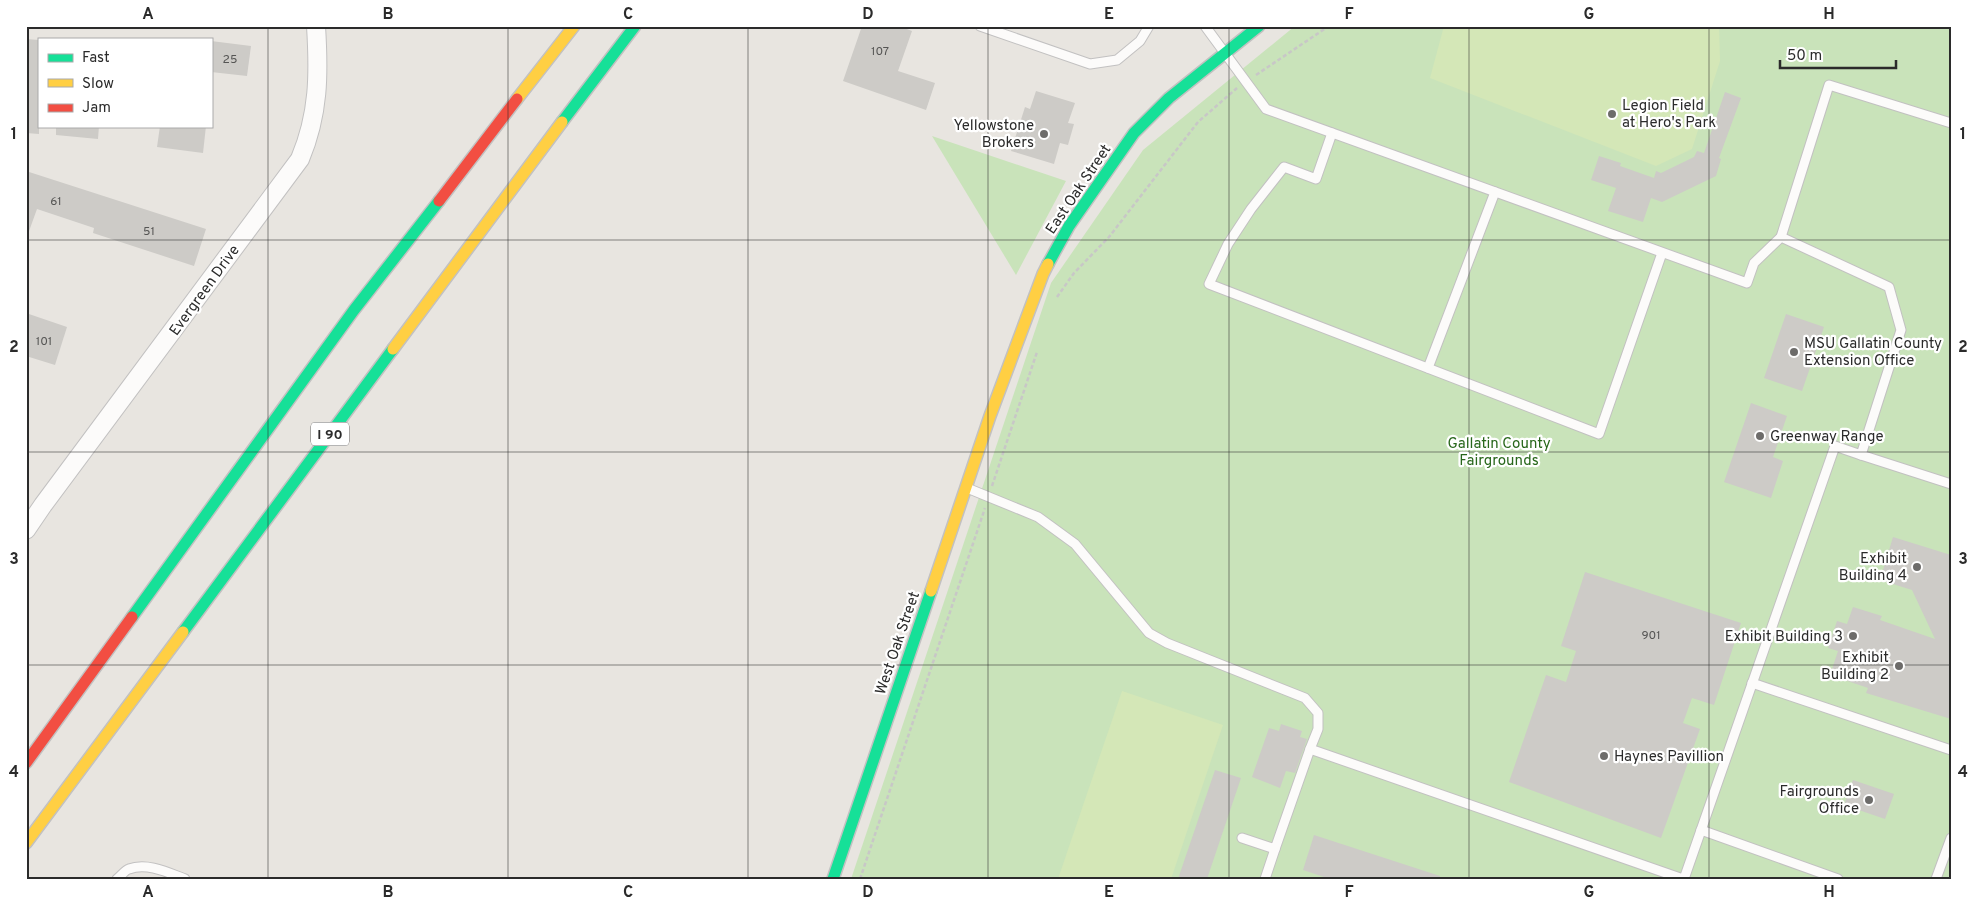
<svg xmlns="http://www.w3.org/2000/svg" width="1977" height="905" viewBox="0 0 1977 905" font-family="Overpass,sans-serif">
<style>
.green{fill:#c9e3ba}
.pitch{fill:#d4e7b7}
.building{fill:#cdcbc7}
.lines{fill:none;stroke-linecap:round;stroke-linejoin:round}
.lane-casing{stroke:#c2c1c1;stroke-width:11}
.street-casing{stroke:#c2c1c1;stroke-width:20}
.fast-casing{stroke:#c2c1c1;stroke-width:14}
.slow-casing{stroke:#c2c1c1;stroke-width:14}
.jam-casing{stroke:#c2c1c1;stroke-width:14}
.path{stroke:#c8c7c7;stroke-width:2.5;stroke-dasharray:4 2.5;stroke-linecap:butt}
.lane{stroke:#fcfbfa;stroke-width:9}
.street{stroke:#fcfbfa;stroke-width:18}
.fast{stroke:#16e098;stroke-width:11}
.slow{stroke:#ffcf43;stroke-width:11}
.jam{stroke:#f24e42;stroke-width:11}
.grid{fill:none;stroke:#2b2b2b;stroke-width:1;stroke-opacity:0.55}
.poi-dot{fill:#6d6c6a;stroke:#fff;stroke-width:2}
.labels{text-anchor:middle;stroke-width:4.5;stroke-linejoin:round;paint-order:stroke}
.number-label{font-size:12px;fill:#555554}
.shield{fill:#fff;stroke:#6b6b6b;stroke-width:1}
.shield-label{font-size:14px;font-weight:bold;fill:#2b2b2b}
.poi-label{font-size:15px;fill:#2b2b2b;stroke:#fff;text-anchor:end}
.street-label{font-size:15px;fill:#2b2b2b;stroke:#fff}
.park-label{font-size:15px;fill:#28671b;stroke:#fff}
.neatline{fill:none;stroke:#2b2b2b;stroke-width:2}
.grid-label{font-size:16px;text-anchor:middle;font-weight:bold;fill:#2b2b2b}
</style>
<rect width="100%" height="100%" fill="#e8e5e0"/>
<!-- green -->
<g class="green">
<polygon points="1295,26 1951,26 1951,879 851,879 1051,283 1143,150"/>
<polygon points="932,136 1066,181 1016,275"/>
</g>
<!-- pitch -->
<g class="pitch">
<polygon points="1444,26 1719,26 1720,61 1692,149 1656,166 1430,78"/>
<polygon points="1122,691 1223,725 1171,879 1058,879"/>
</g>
<!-- building -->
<g class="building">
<polygon points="862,26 899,26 912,31 898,71 935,83 926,110 843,81"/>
<polygon points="26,39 39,40 39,134 26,133"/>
<polygon points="211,41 251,46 247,76 211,72"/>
<polygon points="1036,91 1075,103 1068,123 1074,124 1068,145 1060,143 1054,164 1011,151 1025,107 1030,109"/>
<polygon points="1725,92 1741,98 1719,158 1721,159 1716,176 1662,202 1651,198 1643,222 1608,211 1616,188 1591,180 1599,156 1621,163 1620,166 1654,178 1656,171 1661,173 1694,157 1697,151 1704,153"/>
<polygon points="56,126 99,126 98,139 56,135"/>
<polygon points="160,126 206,126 203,153 157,147"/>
<polygon points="26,171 206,229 194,266 93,233 94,228 37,209 28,234 26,233"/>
<polygon points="26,313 67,327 55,365 26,356"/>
<polygon points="1786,314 1824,327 1802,391 1764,378"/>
<polygon points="1751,403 1787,416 1773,457 1783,461 1771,498 1724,482"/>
<polygon points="1893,537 1951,555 1951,719 1866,693 1868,688 1830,675 1838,651 1828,648 1837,621 1847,624 1853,607 1882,616 1880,620 1935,639 1912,590 1880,580"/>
<polygon points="1585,572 1741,623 1714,705 1692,698 1683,723 1700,729 1661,838 1509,782 1546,675 1566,682 1576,651 1561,646"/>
<polygon points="1281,724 1302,731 1300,737 1307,739 1295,773 1286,771 1280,788 1252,777 1269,728 1279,731"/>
<polygon points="1215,770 1241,778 1207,879 1178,879"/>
<polygon points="1853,780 1894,794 1885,819 1844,805"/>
<polygon points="1314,835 1440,876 1440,879 1330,879 1303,870"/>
</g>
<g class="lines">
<!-- lane casing -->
<g class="lane-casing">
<g id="lane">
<polyline points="980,26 1090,64 1117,60 1140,41 1149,26"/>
<polyline points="1205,26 1266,109 1747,283 1754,263 1781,237 1889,287 1901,330 1861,455 1951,484"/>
<polyline points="1332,133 1316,179 1284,167 1251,209 1228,244 1209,284 1599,434 1662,253"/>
<polyline points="1781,237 1829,85 1951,123"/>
<polyline points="1428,368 1495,192"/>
<polyline points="967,488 1038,517 1075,544 1149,633 1167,643 1305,698 1318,713 1318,729 1310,749"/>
<polyline points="1752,683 1951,750"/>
<polyline points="1701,830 1838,879"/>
<polyline points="1242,838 1275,849 1310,749 1683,879"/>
<path d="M117 879C121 876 125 870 129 869 147 862 169 873 185 879"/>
<polyline points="1265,879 1275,849"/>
<polyline points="1684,879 1835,446 1861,455"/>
<polyline points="1936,879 1951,838"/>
</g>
</g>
<!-- street casing -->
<g class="street-casing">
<path id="street" d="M26 530 43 505 300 159C319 114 319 74 316 26"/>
</g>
<!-- fast casing -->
<g class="fast-casing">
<g id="fast">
<polyline points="562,122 635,26"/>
<polyline points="1048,264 1069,226 1134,133 1169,98 1259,26"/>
<polyline points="132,617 354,310 439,201"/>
<polyline points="183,632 393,349"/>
<polyline points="833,879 931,591"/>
</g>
</g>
<!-- slow casing -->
<g class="slow-casing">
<g id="slow">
<polyline points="517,99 574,26"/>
<polyline points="393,349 562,122"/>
<polyline points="931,591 990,416 1043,274 1048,264"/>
<polyline points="26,843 183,632"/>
</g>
</g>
<!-- jam casing -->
<g class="jam-casing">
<g id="jam">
<polyline points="439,201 517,99"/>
<polyline points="26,763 132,617"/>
</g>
</g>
<!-- path -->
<g class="path">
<polyline points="1256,75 1329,26"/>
<polyline points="1057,297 1074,273 1109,237 1198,122 1237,88"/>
<polyline points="992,486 1037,352"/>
<polyline points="860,879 985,508"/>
</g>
<!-- lane -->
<use href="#lane" class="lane"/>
<!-- street -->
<use href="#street" class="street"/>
<!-- fast -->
<use href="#fast" class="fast"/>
<!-- slow -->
<use href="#slow" class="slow"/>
<!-- jam -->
<use href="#jam" class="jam"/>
</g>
<!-- grid -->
<path class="grid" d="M268 26V879M508 26V879M748 26V879M988 26V879M1229 26V879M1469 26V879M1709 26V879M26 240H1951M26 452H1951M26 665H1951"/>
<!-- markers -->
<g class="poi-dot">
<circle cx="1612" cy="114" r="5"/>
<circle cx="1044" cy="134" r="5"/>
<circle cx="1794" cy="352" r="5"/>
<circle cx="1760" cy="436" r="5"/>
<circle cx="1917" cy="567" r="5"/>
<circle cx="1853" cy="636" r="5"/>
<circle cx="1899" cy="666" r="5"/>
<circle cx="1604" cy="756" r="5"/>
<circle cx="1869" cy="800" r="5"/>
</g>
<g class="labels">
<!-- number labels -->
<g class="number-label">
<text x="880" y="55">107</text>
<text x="230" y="63">25</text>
<text x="56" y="205">61</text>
<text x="149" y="235">51</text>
<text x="44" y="345">101</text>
<text x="1651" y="639">901</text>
</g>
<!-- shield labels -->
<rect class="shield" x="311" y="422.5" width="38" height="23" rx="4"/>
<g class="shield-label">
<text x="330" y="439">I 90</text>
</g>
<!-- poi labels -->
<g class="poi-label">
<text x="1622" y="110" text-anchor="start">Legion Field<tspan x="1622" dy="17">at Hero's Park</tspan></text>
<text x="1034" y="130">Yellowstone<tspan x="1034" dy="17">Brokers</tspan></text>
<text x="1804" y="348" text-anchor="start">MSU Gallatin County<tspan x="1804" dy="17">Extension Office</tspan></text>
<text x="1770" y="441" text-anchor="start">Greenway Range</text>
<text x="1907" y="563">Exhibit<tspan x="1907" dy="17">Building 4</tspan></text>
<text x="1843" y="641">Exhibit Building 3</text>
<text x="1889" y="662">Exhibit<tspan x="1889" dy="17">Building 2</tspan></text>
<text x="1614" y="761" text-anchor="start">Haynes Pavillion</text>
<text x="1859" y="796">Fairgrounds<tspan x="1859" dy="17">Office</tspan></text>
</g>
<!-- street labels -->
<g class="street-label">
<text transform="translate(1078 189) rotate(-56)" y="5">East Oak Street</text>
<text transform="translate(204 290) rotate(-54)" y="5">Evergreen Drive</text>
<text transform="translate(897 643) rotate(-71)" y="5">West Oak Street</text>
</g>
<!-- park labels -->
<g class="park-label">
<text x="1499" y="448">Gallatin County<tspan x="1499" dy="17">Fairgrounds</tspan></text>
</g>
</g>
<!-- border -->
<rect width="1977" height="905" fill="none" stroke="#ffffff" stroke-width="55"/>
<!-- legend -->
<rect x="38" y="38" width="175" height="90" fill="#ffffff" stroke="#aaaaaa"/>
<rect x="48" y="54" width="25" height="8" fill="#16e098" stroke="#aaaaaa"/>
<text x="82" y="62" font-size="15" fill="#2b2b2b">Fast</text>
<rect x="48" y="79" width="25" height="8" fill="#ffcf43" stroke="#aaaaaa"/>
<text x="82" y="88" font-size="15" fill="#2b2b2b">Slow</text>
<rect x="48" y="104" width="25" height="8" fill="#f24e42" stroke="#aaaaaa"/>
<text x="82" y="112" font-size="15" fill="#2b2b2b">Jam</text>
<!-- scale -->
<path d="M1780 60v8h116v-8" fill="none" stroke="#2b2b2b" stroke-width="2.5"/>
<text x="1787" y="60" font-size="15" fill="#2b2b2b" stroke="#ffffff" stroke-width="4" paint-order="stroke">50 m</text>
<rect x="28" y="28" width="1922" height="850" class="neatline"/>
<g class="grid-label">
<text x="148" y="19">A</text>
<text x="388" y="19">B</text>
<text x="628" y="19">C</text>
<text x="868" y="19">D</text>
<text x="1109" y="19">E</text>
<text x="1349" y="19">F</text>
<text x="1589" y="19">G</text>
<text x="1829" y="19">H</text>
<text x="14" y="139">1</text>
<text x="1963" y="139">1</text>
<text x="14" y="352">2</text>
<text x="1963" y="352">2</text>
<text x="14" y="564">3</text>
<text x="1963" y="564">3</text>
<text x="14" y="777">4</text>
<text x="1963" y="777">4</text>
<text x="148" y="897">A</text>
<text x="388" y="897">B</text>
<text x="628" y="897">C</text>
<text x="868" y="897">D</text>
<text x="1109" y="897">E</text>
<text x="1349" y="897">F</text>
<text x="1589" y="897">G</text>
<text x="1829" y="897">H</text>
</g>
</svg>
